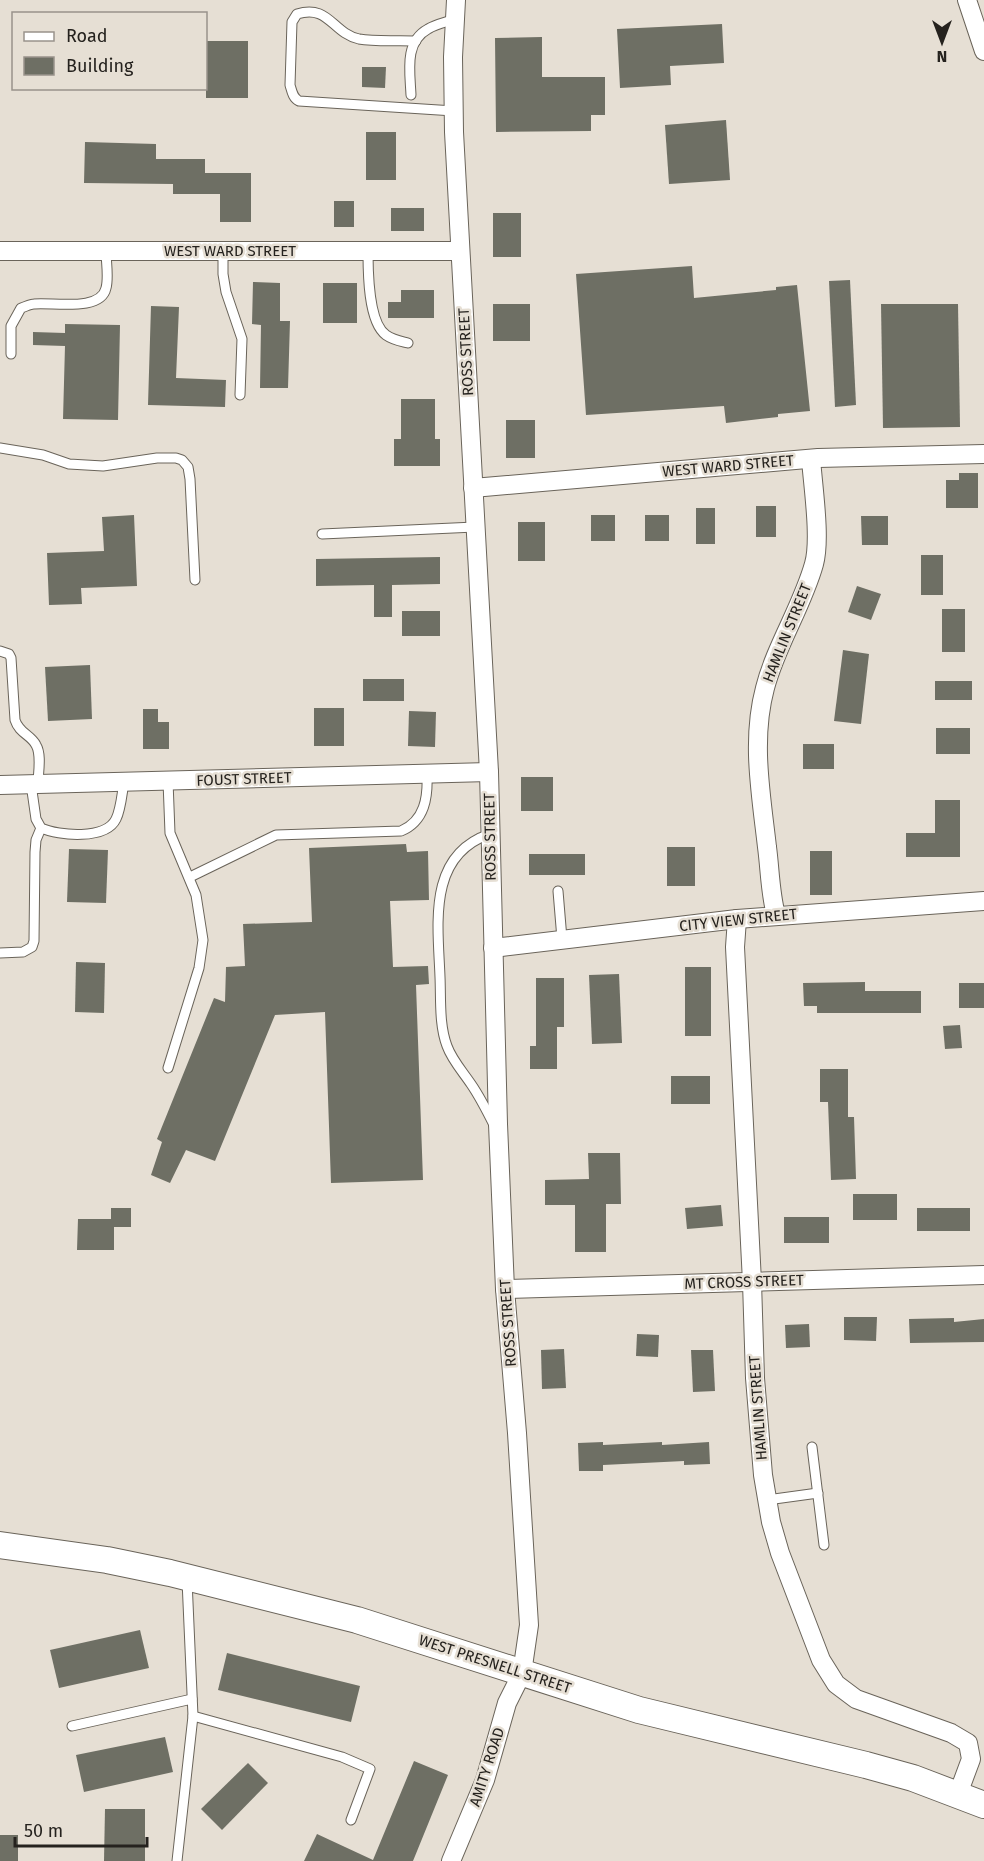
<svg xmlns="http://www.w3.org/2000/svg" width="984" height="1861" viewBox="0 0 984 1861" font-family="'Fira Sans',sans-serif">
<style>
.building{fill:#6e6f64}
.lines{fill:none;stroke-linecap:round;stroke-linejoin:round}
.lane-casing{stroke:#6a645a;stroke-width:11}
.street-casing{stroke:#6a645a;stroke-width:20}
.secondary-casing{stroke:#6a645a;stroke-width:28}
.lane{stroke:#fff;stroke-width:9}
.street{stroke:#fff;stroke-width:18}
.secondary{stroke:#fff;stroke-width:26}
.labels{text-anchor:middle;stroke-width:5;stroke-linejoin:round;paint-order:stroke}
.street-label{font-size:15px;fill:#25221e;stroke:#e6dfd4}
</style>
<rect width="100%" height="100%" fill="#e6dfd4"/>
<!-- building -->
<g class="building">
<polygon points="722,24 724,63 670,66 671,85 620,88 617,29"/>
<polygon points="542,37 542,77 605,77 605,115 591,115 591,131 496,132 495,38"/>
<rect x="206" y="41" width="42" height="57"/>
<polygon points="362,67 386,67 385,88 362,87"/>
<polygon points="726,120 730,180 669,184 665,125"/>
<rect x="366" y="132" width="30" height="48"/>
<polygon points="85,142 156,144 156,159 205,159 205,173 251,173 251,222 220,222 220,194 173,194 173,184 84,183"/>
<rect x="334" y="201" width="20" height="26"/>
<rect x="391" y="208" width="33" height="23"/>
<rect x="493" y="213" width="28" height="44"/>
<polygon points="692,266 694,298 776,290 776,287 797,285 810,411 778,414 778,417 726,423 724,406 586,415 576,274"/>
<polygon points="850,280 856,405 835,407 829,281"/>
<polygon points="253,282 280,283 280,321 290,321 288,388 260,388 261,325 252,324"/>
<rect x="323" y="283" width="34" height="40"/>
<polygon points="401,290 434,290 434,318 388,318 388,302 401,302"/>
<rect x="493" y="304" width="37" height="37"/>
<polygon points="881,304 958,304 960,427 883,428"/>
<polygon points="151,306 179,307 176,378 226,380 225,407 148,405"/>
<polygon points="65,324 120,325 118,420 63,419 65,346 33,345 33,332 65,333"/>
<polygon points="401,399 435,399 435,439 440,439 440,466 394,466 394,439 401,439"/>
<rect x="506" y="420" width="29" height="38"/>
<polygon points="959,473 978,473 978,508 946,508 946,480 959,480"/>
<rect x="756" y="506" width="20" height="31"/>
<rect x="696" y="508" width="19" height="36"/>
<polygon points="134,515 137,586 81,588 82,604 49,605 47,553 104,551 102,517"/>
<rect x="591" y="515" width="24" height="26"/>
<rect x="645" y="515" width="24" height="26"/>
<polygon points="861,516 888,516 888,545 862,545"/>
<rect x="518" y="522" width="27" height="39"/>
<rect x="921" y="555" width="22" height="40"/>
<polygon points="440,557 440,584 392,585 392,617 374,617 374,585 316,586 316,559"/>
<polygon points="857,586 881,594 871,620 848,612"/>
<rect x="942" y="609" width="23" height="43"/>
<rect x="402" y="611" width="38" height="25"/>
<polygon points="843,650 869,654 861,724 834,721"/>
<polygon points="90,665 92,719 48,721 45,667"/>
<rect x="363" y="679" width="41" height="22"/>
<rect x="935" y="681" width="37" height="19"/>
<rect x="314" y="708" width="30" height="38"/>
<polygon points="143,709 158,709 158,722 169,722 169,749 143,749"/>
<polygon points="409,711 436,712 435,747 408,746"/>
<rect x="936" y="728" width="34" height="26"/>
<rect x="803" y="744" width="31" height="25"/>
<rect x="521" y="777" width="32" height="34"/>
<polygon points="935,800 960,800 960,857 906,857 906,833 935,833"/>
<polygon points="406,844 407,852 428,851 429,900 390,901 393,967 428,966 429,984 416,985 423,1180 331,1183 325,1012 275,1015 215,1161 186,1150 170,1183 151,1175 162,1142 157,1139 214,998 225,1002 226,967 245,966 243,924 312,922 309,848"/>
<rect x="667" y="847" width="28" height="39"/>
<polygon points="69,849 108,850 106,903 67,902"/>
<rect x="810" y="851" width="22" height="44"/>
<rect x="529" y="854" width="56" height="21"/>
<polygon points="76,962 105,963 104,1013 75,1012"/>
<rect x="685" y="967" width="26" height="69"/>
<polygon points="619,974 622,1043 592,1044 589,975"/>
<polygon points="536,978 564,978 564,1027 557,1027 557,1069 530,1069 530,1046 536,1046"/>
<polygon points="865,982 865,991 921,991 921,1013 817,1013 817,1006 804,1006 803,983"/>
<rect x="959" y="983" width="25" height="25"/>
<polygon points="960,1025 962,1048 945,1049 943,1026"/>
<polygon points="820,1069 848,1069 848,1117 854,1117 856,1179 831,1180 828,1102 820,1102"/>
<rect x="671" y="1076" width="39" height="28"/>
<polygon points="588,1153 620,1153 621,1204 606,1204 606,1252 575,1252 575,1205 545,1205 545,1180 589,1179"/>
<rect x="853" y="1194" width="44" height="26"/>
<polygon points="721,1205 723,1226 687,1229 685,1208"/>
<polygon points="111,1208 131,1208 131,1227 114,1227 114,1250 77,1250 78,1219 111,1219"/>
<rect x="917" y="1208" width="53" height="23"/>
<rect x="784" y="1217" width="45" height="26"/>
<polygon points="844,1317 877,1317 876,1341 844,1340"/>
<polygon points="954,1318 954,1322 984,1319 984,1342 910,1343 909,1319"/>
<polygon points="809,1324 810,1347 786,1348 785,1325"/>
<polygon points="637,1334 659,1335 658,1357 636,1356"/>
<polygon points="564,1349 566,1388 542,1389 541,1350"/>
<polygon points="691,1350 713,1350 715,1391 693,1392"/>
<polygon points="603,1442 603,1445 662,1442 662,1445 709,1442 710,1464 684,1465 684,1461 603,1465 603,1471 579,1471 578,1443"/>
<polygon points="140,1630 149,1668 59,1688 50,1650"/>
<polygon points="227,1653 360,1686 351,1722 218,1690"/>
<polygon points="165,1737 173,1772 84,1792 76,1755"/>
<polygon points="414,1761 448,1775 413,1861 304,1861 317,1834 373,1860"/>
<polygon points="248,1763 268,1783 222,1830 201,1809"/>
<polygon points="105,1809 145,1809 145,1861 104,1861"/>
<rect x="0" y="1835" width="18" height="26"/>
</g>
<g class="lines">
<!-- lane casing -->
<g class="lane-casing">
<g id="lane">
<path d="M416 41C398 40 376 42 359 39 332 33 329 4 297 14L292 22 290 85C292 92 293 98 299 101L454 111"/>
<path d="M411 95C410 72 404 42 428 29 436 24 447 22 455 19"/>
<polyline points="223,251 223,274 226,292 242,339 240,395"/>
<path d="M368 251C368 272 368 322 386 335 393 340 400 341 408 343"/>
<path d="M11 354V326L21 308C25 307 30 304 34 304 53 302 101 312 106 288 109 277 106 262 106 251"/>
<polyline points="0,448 43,455 69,464 103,466 157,458 176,458 182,460 188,467 190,479 195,580"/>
<polyline points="322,534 475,527"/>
<path d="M0 651 9 654 11 658 15 720C19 733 31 735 36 745 42 755 38 773 38 784"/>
<polyline points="168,781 170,833 196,895 203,940 199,968 168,1068"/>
<path d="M31 784 36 819 41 828C59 836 106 840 116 819 121 809 122 793 124 782"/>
<path d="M490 834C427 855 438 924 440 977 441 999 439 1025 447 1046 452 1060 463 1072 471 1084 480 1097 487 1111 494 1125"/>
<path d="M190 877 276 835 401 831C425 821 428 797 427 774"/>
<polyline points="558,891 562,939"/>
<polyline points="0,953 23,952 32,947 34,941 35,852 36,840 41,828"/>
<polyline points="812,1447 824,1545"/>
<polyline points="767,1500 818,1493"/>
<polyline points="193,1716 342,1757 370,1769 351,1820"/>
<polyline points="72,1726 192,1699"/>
<polyline points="177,1861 193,1716 187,1580"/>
</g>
</g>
<!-- street casing -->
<g class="street-casing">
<g id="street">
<polyline points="967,0 984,51"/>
<polyline points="0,251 460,251"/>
<polyline points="473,488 818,458 984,454"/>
<polyline points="0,785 489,772"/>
<path d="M776 915C770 893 770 869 767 847 761 794 751 740 765 688 776 645 802 607 814 564 821 539 813 487 811 459"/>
<polyline points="737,919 735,947 752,1282 755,1378 763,1475 771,1522 780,1553 821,1660 836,1684 856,1699 951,1733 968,1743 971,1759 958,1794"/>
<polyline points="493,948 737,919 984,901"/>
<polyline points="505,1289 984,1275"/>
<polyline points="451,1861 485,1780 507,1703 522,1673 529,1625 517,1433 505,1289 498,1124 489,772 454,132 453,57 456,0"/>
</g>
</g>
<!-- secondary casing -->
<g class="secondary-casing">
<polyline id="secondary" points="0,1545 107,1560 170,1573 357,1620 639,1710 866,1765 913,1778 984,1805"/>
</g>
<!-- lane -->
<use href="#lane" class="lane"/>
<!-- street -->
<use href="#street" class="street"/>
<!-- secondary -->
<use href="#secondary" class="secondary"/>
</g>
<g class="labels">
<!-- street labels -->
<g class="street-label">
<text x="230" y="256">WEST WARD STREET</text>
<text transform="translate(466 352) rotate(-93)" y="5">ROSS STREET</text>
<text transform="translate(728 466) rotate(-5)" y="5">WEST WARD STREET</text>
<text transform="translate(787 633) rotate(-68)" y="5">HAMLIN STREET</text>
<text transform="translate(244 779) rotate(-2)" y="5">FOUST STREET</text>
<text transform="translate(490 837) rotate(-91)" y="5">ROSS STREET</text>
<text transform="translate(738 920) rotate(-6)" y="5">CITY VIEW STREET</text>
<text transform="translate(744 1282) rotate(-2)" y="5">MT CROSS STREET</text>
<text transform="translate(508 1323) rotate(-94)" y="5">ROSS STREET</text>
<text transform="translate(758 1408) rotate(-94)" y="5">HAMLIN STREET</text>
<text transform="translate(495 1664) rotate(18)" y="5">WEST PRESNELL STREET</text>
<text transform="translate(487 1767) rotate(-72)" y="5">AMITY ROAD</text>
</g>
</g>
<!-- legend -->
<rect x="12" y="12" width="195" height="78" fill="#e6dfd4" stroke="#99938b" stroke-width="1.5"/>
<rect x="24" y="32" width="30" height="9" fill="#ffffff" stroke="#99938b" stroke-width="1.5"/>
<text x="66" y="42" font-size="18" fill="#25221e">Road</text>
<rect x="24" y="57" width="30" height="18" fill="#6e6f64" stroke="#99938b" stroke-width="1.5"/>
<text x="66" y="72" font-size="18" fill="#25221e">Building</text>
<!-- north arrow -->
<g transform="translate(942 42) rotate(180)" stroke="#e6dfd4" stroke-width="4.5" paint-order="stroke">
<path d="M0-4.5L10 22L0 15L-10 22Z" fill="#25221e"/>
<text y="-9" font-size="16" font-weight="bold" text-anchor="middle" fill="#25221e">N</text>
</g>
<!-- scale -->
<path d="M15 1837v9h132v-9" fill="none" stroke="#25221e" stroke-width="3"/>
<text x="24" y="1837" font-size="18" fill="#25221e" stroke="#e6dfd4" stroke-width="4.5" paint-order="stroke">50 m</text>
</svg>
